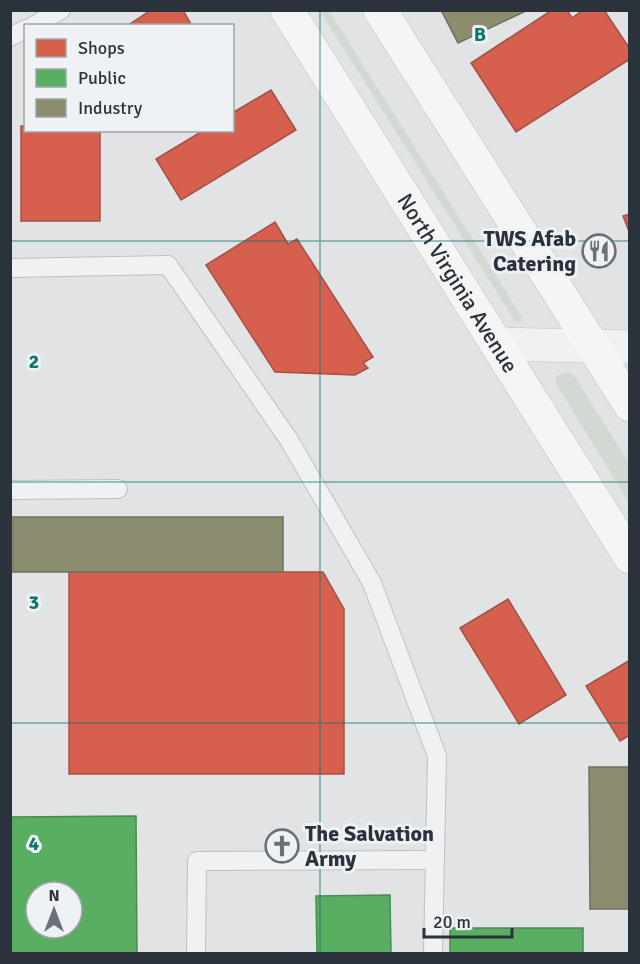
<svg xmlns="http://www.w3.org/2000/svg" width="640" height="964" viewBox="0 0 640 964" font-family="Signika,sans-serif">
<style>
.green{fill:#d2d9d2}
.shops{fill:#d6604d;stroke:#a25248;stroke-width:1.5}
.public{fill:#5aae61;stroke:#4c8956;stroke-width:1.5;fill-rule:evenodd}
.industry{fill:#8c8c6e;stroke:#6f715f;stroke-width:1.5}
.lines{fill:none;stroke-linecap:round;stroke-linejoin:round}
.service-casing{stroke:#bfc1c3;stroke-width:20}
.minor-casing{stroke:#bfc1c3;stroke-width:34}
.primary-casing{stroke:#bec0c2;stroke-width:34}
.service{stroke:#f0f1f3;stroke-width:18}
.minor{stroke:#f0f1f3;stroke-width:33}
.primary{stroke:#f5f5f6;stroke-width:33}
.grid{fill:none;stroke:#0f766e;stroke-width:1.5;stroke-opacity:0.55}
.labels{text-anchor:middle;stroke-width:6;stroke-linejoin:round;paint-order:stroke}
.poi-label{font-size:22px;font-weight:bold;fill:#2a323c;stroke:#eff2f5;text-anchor:end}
.street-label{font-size:22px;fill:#2a323c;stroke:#eff2f5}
.grid-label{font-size:20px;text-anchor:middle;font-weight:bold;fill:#0f766e;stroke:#eff2f5;stroke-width:6;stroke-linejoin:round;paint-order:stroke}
</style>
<rect width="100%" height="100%" fill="#e1e3e5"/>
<!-- green -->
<g class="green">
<polygon points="320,11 329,11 522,317 521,322 515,321"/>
<polygon points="568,372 573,374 629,463 629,502 556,384 556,376"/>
</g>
<!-- shops -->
<g class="shops">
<polygon points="151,10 183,10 192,26 127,26"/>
<polygon points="552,10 567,10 572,18 583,10 604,10 630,49 630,59 516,132 471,63"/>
<polygon points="271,90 296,130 181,200 156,159 204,130 232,130 232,113"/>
<polygon points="21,126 26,126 26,130 100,130 100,221 21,221"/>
<polygon points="630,214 630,234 623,216"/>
<polygon points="275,222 288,244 297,239 373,357 363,363 368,368 355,375 275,372 206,265"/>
<polygon points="69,572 323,572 344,609 344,774 69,774"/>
<polygon points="508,599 566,695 519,724 460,628"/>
<polygon points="630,660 630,735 620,741 586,686"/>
</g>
<!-- public -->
<g class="public">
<path d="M136 816 137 953H10V817ZM36 892H72V928H36Z"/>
<polygon points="390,895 391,954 317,954 316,896"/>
<rect x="450" y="928" width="133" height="26"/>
</g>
<!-- industry -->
<g class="industry">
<polygon points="441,10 528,10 458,43"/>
<rect x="13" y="517" width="270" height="55"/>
<polygon points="589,767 630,767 630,909 590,909"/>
</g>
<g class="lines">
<!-- service casing -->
<g class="service-casing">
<g id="service">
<polyline points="33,26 61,10"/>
<polyline points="10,37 26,29"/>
<polyline points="10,268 168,265 289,440 372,583 437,756 433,954"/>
<polyline points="10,490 118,489"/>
<polyline points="196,954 197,861 435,860"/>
</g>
</g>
<!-- minor casing -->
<g class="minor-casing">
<polyline id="minor" points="496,344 630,347"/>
</g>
<!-- primary casing -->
<g class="primary-casing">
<g id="primary">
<path id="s1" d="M287 10 630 557"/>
<polyline points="380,10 630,405"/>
</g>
</g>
<!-- service -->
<use href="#service" class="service"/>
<!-- minor -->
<use href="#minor" class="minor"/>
<!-- primary -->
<use href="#primary" class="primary"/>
</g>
<!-- grid -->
<path class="grid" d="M320 10V954M10 241H630M10 482H630M10 723H630"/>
<!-- icons -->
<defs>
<g id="restaurant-ring" transform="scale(1.725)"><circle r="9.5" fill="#eff2f5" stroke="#6a7077" stroke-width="1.5"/><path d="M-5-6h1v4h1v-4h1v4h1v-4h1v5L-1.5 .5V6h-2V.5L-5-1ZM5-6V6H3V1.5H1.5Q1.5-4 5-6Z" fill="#6a7077"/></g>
<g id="church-ring" transform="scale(1.725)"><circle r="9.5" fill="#eff2f5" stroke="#6a7077" stroke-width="1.5"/><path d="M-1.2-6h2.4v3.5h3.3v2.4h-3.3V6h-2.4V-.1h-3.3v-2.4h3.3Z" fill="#6a7077"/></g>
</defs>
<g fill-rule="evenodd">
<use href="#restaurant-ring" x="599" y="251"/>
<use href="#church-ring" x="282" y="846"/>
</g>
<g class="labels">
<!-- poi labels -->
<g class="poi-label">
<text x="576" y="246">TWS Afab<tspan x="576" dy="25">Catering</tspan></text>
<text x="305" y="841" text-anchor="start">The Salvation<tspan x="305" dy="25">Army</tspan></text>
</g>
<!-- street labels -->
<g class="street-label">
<text dy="8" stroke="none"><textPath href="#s1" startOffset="322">North Virginia Avenue</textPath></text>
</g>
</g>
<g class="grid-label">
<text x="480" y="41">B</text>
<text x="34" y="368">2</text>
<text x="34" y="609">3</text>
<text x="34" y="850">4</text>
</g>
<!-- border -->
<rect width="640" height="964" fill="none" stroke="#2a323c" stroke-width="24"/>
<!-- legend -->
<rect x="24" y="24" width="210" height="108" fill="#eff2f5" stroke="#a0a5ab" stroke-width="1.5"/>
<rect x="36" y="39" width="30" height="18" fill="#d6604d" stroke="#a0a5ab" stroke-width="1.5"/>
<text x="78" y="54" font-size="18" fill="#2a323c">Shops</text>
<rect x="36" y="69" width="30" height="18" fill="#5aae61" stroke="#a0a5ab" stroke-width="1.5"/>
<text x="78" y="84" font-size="18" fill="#2a323c">Public</text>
<rect x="36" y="99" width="30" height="18" fill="#8c8c6e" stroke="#a0a5ab" stroke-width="1.5"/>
<text x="78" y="114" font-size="18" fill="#2a323c">Industry</text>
<!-- north arrow -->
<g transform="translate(54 910)"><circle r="28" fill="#eff2f5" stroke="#a0a5ab" stroke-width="1.5"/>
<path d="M0-4.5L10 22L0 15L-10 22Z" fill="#6a7077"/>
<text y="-9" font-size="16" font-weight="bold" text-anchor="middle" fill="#2a323c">N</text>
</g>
<!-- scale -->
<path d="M424 928v9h88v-9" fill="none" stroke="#2a323c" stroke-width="3"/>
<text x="433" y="928" font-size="18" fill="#2a323c" stroke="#eff2f5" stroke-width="4.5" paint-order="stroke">20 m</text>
</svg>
